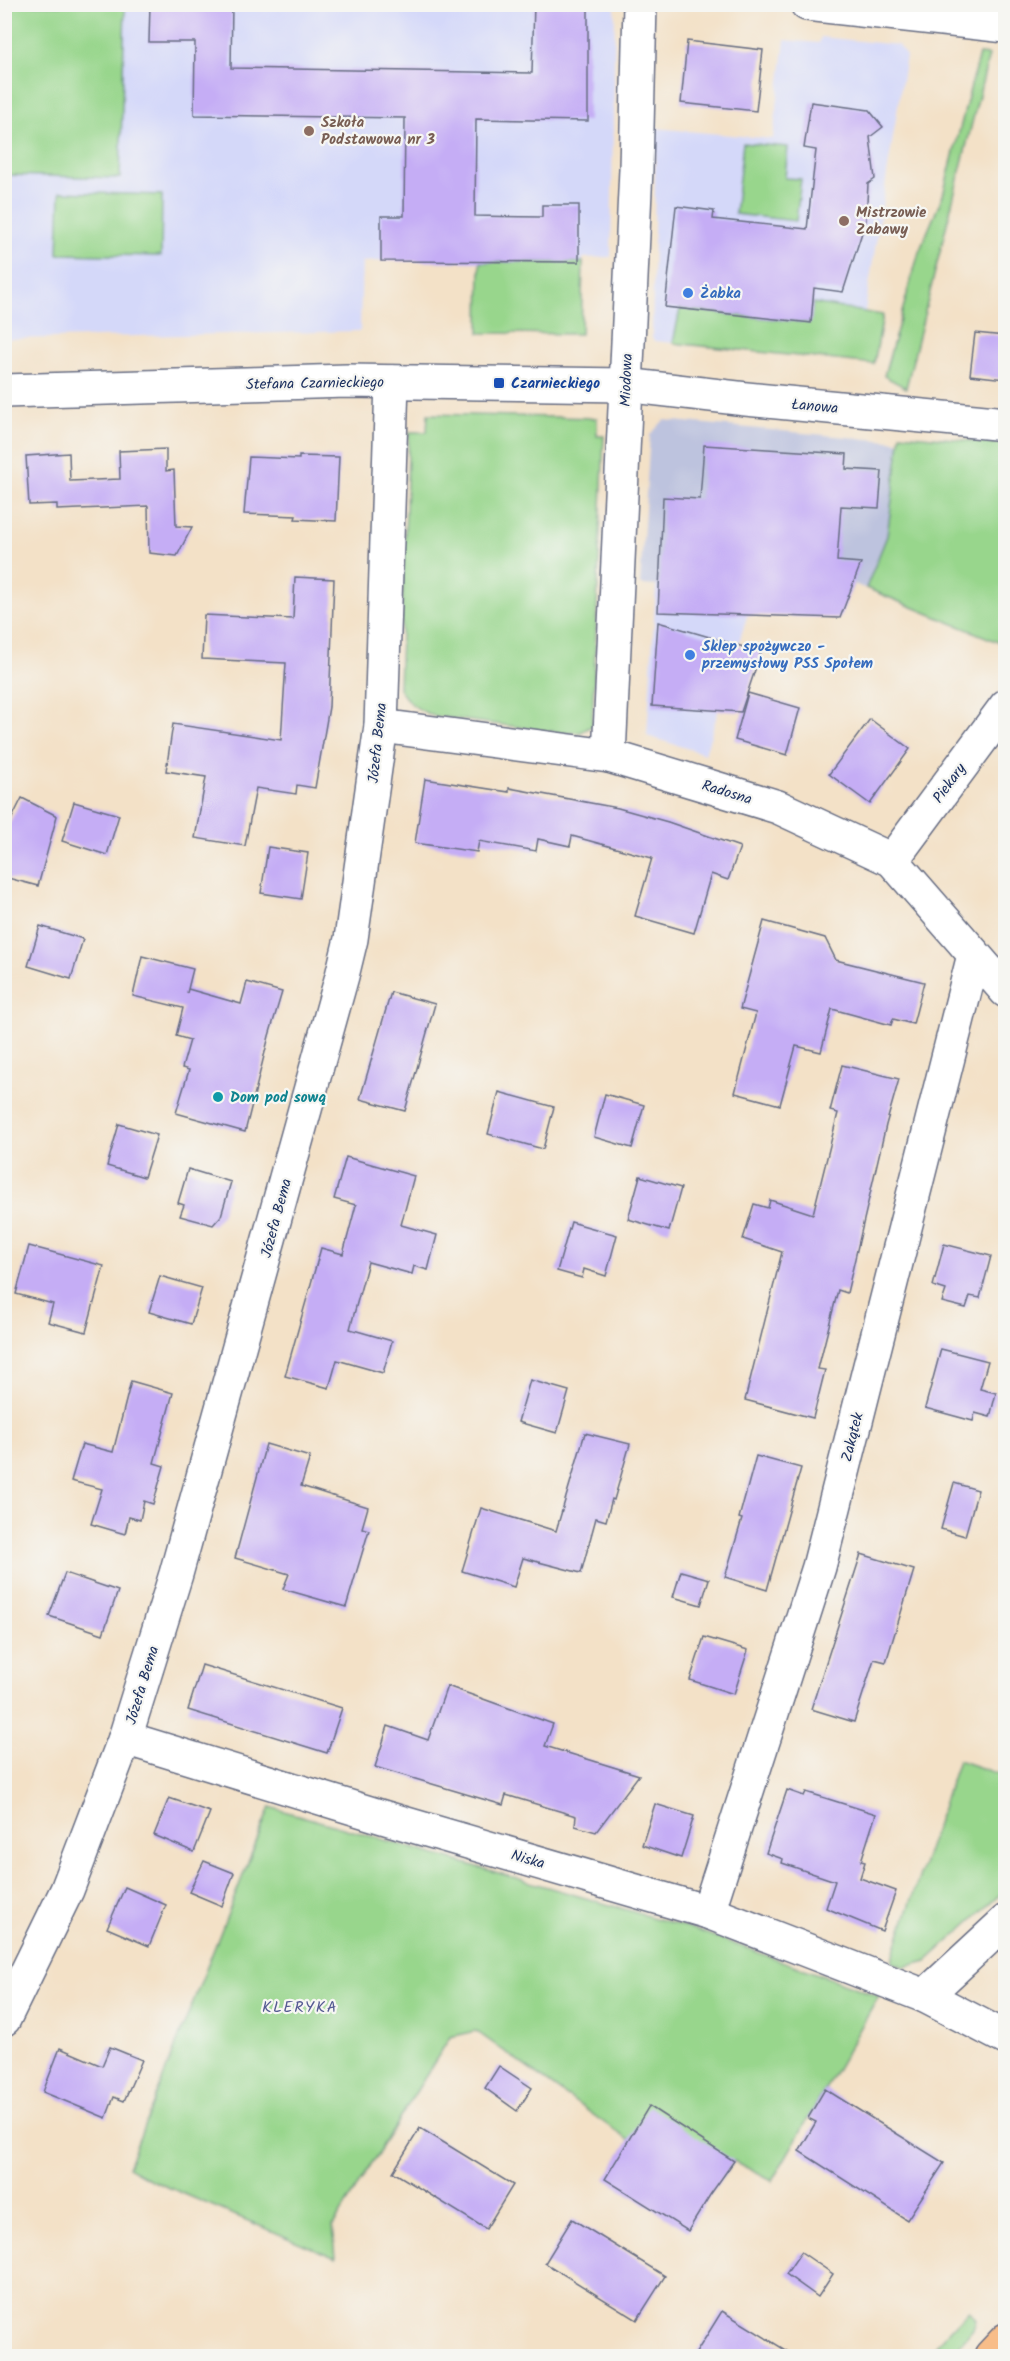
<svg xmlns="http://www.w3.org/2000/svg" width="1010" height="2361" viewBox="0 0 1010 2361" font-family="Kalam,sans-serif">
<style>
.built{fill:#d4d8f9}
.industrial{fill:#bdc3de}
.green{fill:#98d68c;stroke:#5a8275;stroke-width:1.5}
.building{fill:#c5adf5}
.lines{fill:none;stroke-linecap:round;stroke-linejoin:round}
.minor-casing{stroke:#676d83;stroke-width:36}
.major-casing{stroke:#676d83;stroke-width:36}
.minor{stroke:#fff;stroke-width:33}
.major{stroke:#f8bd89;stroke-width:33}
.education-dot{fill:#8d6e63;stroke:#f6f6f2;stroke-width:2}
.shop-dot{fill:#3f7fe0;stroke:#f6f6f2;stroke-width:2}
.transit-dot{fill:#1a4fb4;stroke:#f6f6f2;stroke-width:2}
.culture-dot{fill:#0f9aa8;stroke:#f6f6f2;stroke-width:2}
.labels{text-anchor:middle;stroke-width:4.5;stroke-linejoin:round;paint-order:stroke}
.education-label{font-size:15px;font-weight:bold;fill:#785e54;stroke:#f6f6f2;text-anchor:start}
.shop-label{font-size:15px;font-weight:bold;fill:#366cbe;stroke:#f6f6f2;text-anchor:start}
.street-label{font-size:15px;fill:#1b2f5e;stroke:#f6f6f2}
.transit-label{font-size:15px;font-weight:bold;fill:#164399;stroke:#f6f6f2;text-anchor:start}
.culture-label{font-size:15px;font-weight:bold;fill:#0d838f;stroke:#f6f6f2;text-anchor:start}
.neighbourhood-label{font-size:16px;letter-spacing:1.5px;fill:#565b93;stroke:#f6f6f2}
</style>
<rect width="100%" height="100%" fill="#f6f6f2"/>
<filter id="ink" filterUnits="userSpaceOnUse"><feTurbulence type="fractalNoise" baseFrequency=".0167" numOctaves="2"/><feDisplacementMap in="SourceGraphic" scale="12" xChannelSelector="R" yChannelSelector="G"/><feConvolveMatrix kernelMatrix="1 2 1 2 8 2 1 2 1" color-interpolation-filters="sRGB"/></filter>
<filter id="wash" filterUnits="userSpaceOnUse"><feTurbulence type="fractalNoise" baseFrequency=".008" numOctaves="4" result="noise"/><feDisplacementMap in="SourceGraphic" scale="24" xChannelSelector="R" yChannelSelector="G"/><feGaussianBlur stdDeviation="1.35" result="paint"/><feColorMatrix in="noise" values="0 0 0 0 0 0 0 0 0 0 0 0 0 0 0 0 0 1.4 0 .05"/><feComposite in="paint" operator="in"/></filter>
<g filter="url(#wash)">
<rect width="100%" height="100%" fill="#f3e1c7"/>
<!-- built -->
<g class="built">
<polygon points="4,5 615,5 611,257 583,258 581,334 479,333 480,262 381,261 362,262 360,331 5,339"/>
<polygon points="821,37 898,45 906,56 858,354 852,361 654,341 652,338 656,128 773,139 785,40 819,43"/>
<polygon points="656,585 755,590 705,754 647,736"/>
</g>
<!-- industrial -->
<polygon class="industrial" points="664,420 900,442 901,434 1005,444 1005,645 854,584 849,595 640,585 650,435"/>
<!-- green -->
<g class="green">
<polygon points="12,5 125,5 120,178 7,175"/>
<polygon points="979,54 989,55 906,388 884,376 919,252 943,195"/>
<polygon points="743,143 788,147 785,178 801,179 796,221 735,214"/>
<polygon points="60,192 162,195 161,256 58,254"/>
<polygon points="480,262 583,262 581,334 479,333"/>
<polygon points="813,303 883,315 874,364 673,343 680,309 810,323"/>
<path d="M428 414 597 418V436H604L592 726 581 732 564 733 433 716C417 709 407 703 399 688L409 432H427Z"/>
<polygon points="901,434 1005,444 1005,645 866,588 887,536"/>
<polygon points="958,1760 1005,1776 1005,1890 927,1961 904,1967 891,1962"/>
<polygon points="270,1807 693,1929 879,1996 772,2181 734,2161 711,2192 627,2139 476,2031 450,2037 333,2226 336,2258 151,2180 128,2167"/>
<polygon points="969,2310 976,2319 973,2329 950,2356 926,2356"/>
</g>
<g id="blocks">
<!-- building -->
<g class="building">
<polygon points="150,4 232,4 231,68 532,73 534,4 588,4 588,121 476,119 475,216 542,217 542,205 579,205 579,262 381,261 381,216 404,216 405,118 194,115 195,42 149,42"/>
<polygon points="687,41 763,50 756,111 681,103"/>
<polygon points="811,102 869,110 883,127 870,137 875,179 868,184 866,220 843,292 814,288 811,323 665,307 676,206 714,211 713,219 807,229 816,150 804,148"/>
<polygon points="975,333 1005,336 1005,379 970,375"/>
<polygon points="704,445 847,454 846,469 882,471 879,508 841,506 837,561 861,563 840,618 658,612 663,497 700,499"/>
<polygon points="166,449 166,471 174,470 176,526 192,527 177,556 149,553 148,506 57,510 57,504 29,505 26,456 69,453 70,481 120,479 119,451"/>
<polygon points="299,456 339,457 336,521 295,519 296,516 244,514 249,457 299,459"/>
<polygon points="295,577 334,579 329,707 315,788 297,785 296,794 256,788 245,846 195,838 206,777 166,771 173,724 281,740 286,663 202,659 204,615 293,619"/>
<polygon points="658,622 761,652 741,712 652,706"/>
<polygon points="748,693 800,708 787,755 735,740"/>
<polygon points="870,719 910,749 870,804 829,774"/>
<polygon points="425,779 509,792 509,788 618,808 668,822 740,847 728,880 711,874 694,933 635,916 652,858 572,836 570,846 538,839 536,851 479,841 477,852 415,843"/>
<polygon points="22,798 57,816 38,886 4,877 4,834"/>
<polygon points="74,802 119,815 107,855 62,841"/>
<polygon points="268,847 308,853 301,899 261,893"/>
<polygon points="764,921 825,938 836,960 924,982 913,1024 893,1019 891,1025 832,1009 821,1052 796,1046 780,1105 735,1093 756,1013 740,1009"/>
<polygon points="40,926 83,939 71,979 28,966"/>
<polygon points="142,956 193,969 187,993 188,989 241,1004 247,982 282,992 269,1036 245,1132 176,1113 189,1070 182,1068 190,1040 176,1036 183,1008 133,996"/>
<polygon points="391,992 435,1004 405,1111 360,1099"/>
<polygon points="842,1065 899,1079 886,1125 847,1293 838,1290 818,1369 825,1370 813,1418 745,1400 782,1252 743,1239 754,1204 768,1208 770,1200 813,1214 838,1113 830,1111"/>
<polygon points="499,1092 554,1107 543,1149 488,1134"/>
<polygon points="605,1094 644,1105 632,1148 594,1137"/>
<polygon points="119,1124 157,1135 144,1177 107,1166"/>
<polygon points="346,1157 414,1176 401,1225 437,1235 428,1270 414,1266 412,1274 368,1262 350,1329 392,1341 383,1373 337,1360 329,1388 285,1376 321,1248 343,1254 356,1205 334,1199"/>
<polygon points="188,1169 231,1182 221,1216 213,1225 180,1216 184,1205 178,1203"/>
<polygon points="640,1176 681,1188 669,1231 628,1219"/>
<polygon points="571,1222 617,1235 606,1276 584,1269 582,1278 557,1271"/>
<polygon points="944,1244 991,1256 980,1298 970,1296 966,1308 942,1302 946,1290 933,1286"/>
<polygon points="29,1246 104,1266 86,1332 48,1322 53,1304 16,1294"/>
<polygon points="160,1276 202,1288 191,1324 149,1312"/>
<polygon points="941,1349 988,1361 980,1389 996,1393 990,1417 975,1413 973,1421 925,1408"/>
<polygon points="530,1380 569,1391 557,1433 518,1422"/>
<polygon points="131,1381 173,1393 154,1463 164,1466 153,1504 144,1501 140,1520 129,1517 125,1534 91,1524 102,1489 71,1481 82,1444 113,1452"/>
<polygon points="585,1433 630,1444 614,1500 612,1499 606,1521 596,1518 581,1573 523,1558 514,1587 462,1571 481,1508 556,1531"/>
<polygon points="266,1444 310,1457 301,1486 368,1507 362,1528 369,1530 346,1607 283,1589 289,1574 235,1558"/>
<polygon points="756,1456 801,1468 767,1590 725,1577 742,1519 739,1518"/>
<polygon points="954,1483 978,1490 965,1536 941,1529"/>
<polygon points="861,1554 914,1570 886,1662 874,1659 854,1722 811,1709"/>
<polygon points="681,1571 709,1579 701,1605 673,1597"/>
<polygon points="65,1573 118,1591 103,1634 49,1616"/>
<polygon points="704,1637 748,1650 734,1694 690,1680"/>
<polygon points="202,1665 342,1708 327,1753 188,1710"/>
<polygon points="447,1686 553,1724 545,1746 639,1775 596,1832 575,1826 576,1816 506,1795 503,1805 375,1767 388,1726 428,1740"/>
<polygon points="787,1790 804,1796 806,1792 876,1814 861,1861 865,1862 860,1878 896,1891 882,1931 826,1908 835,1881 782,1863 783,1859 766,1853"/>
<polygon points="169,1798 210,1812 194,1852 154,1835"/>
<polygon points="655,1804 694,1816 681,1858 642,1845"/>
<polygon points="204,1861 234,1873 222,1906 189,1892"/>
<polygon points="125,1887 166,1905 149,1946 107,1928"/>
<polygon points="110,2047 142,2060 124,2101 114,2097 106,2118 43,2092 60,2048 102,2066"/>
<polygon points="499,2066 532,2088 517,2111 485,2088"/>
<polygon points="825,2089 944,2163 907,2220 799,2151 816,2122 808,2118"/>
<polygon points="649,2106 734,2161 710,2195 688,2231 605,2179"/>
<polygon points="420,2128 513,2185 486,2229 393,2172"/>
<polygon points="572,2219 665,2276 637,2320 545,2263"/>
<polygon points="801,2252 833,2274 818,2297 786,2274"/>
<polygon points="722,2311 795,2356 694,2356"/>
</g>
</g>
</g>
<g filter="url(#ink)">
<use href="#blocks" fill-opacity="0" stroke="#676d83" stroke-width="1.5"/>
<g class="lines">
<!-- minor casing -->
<g class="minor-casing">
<g id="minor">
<polyline points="807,4 1006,26"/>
<polyline points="4,391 347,381 625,385 746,399 1006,424"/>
<polyline points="381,726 609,756 778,807 892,860 1006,991"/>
<polyline points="609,756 636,169 640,4"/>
<polyline points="892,860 1006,706"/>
<polyline points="125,1738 386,1818 708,1912 925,1996 1006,2038"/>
<polyline points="708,1912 819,1567 974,955"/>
<polyline points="925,1996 1006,1921"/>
<polyline points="4,2019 67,1890 125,1738 176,1574 342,976 351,939 381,726 392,382"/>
</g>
</g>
<!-- major casing -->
<g class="major-casing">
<polyline id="major" points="991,2356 1006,2340"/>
</g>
<!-- minor -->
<use href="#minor" class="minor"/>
<!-- major -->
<use href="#major" class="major"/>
</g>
</g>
<!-- markers -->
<g class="education-dot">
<circle cx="309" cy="131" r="6"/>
<circle cx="844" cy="221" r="6"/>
</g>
<g class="shop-dot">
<circle cx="688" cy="293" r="6"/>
<circle cx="690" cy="655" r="6"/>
</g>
<rect class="transit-dot" x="493" y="377" width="12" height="12" rx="3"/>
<circle class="culture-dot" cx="218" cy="1097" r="6"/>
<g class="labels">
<!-- education labels -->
<g class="education-label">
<text x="321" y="127">Szkoła<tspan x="321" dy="17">Podstawowa nr 3</tspan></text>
<text x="856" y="217">Mistrzowie<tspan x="856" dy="17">Zabawy</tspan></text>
</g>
<!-- shop labels -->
<g class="shop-label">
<text x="700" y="298">Żabka</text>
<text x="702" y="651">Sklep spożywczo -<tspan x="702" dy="17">przemysłowy PSS Społem</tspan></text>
</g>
<!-- street labels -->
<g class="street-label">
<text transform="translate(626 380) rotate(-88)" y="5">Miodowa</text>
<text transform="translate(315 383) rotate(-1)" y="5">Stefana Czarnieckiego</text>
<text transform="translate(815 406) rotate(5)" y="5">Łanowa</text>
<text transform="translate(377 743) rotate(-84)" y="5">Józefa Bema</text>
<text transform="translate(949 783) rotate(-54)" y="5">Piekary</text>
<text transform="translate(727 792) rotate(17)" y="5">Radosna</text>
<text transform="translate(276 1218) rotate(-75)" y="5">Józefa Bema</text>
<text transform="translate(852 1437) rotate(-76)" y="5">Zakątek</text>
<text transform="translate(142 1685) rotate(-73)" y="5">Józefa Bema</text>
<text transform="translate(528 1859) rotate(16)" y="5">Niska</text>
</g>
<!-- transit labels -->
<g class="transit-label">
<text x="511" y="388">Czarnieckiego</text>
</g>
<!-- culture labels -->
<g class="culture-label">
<text x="230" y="1102">Dom pod sową</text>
</g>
<!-- neighbourhood labels -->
<g class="neighbourhood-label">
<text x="300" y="2012">KLERYKA</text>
</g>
</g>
<!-- margin -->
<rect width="1010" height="2361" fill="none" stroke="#f6f6f2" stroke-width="24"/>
</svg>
